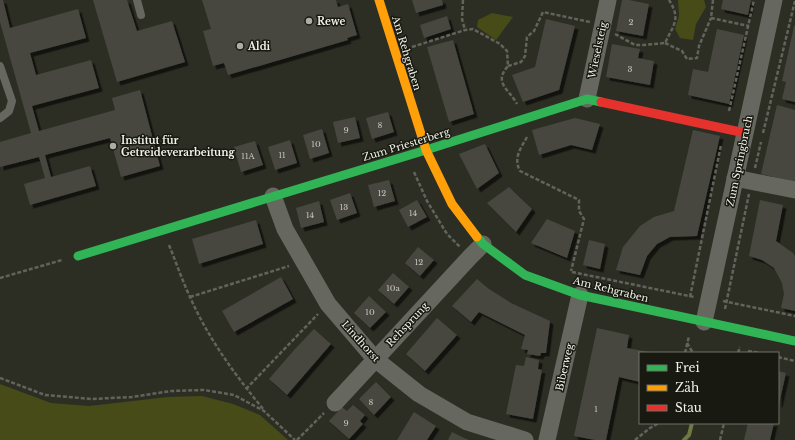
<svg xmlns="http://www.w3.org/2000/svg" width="795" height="440" viewBox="0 0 795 440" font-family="'Libre Baskerville',serif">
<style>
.green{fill:#474b17}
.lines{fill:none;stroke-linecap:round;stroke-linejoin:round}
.stream{stroke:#727741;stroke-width:4}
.building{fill:#46473f;filter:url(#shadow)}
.path{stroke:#62645b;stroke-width:2.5;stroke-dasharray:4 2;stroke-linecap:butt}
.lane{stroke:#66675e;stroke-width:8}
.street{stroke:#66675e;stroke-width:17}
.fast{stroke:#30b455;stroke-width:9}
.slow{stroke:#ff9f0a;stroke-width:9}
.jam{stroke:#e5322d;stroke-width:9}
.poi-dot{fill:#adaea3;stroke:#181911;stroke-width:1.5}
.labels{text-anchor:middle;stroke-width:3;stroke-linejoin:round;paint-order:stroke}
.number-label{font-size:8px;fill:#c7c8be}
.poi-label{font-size:10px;font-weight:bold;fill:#f2f3e8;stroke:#181911;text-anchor:start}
.street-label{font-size:10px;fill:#f2f3e8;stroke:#181911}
</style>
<defs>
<filter id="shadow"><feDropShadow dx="3.5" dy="3.5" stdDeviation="0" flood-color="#0009"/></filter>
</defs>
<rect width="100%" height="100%" fill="#2c2e24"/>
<!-- green -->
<g class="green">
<polygon points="678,0 704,0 706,7 696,24 693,40 680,38 675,29 679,16"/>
<polygon points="492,13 513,17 496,40 477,27 478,20"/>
<polygon points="0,384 51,403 89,406 168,397 202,396 233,404 260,415 288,440 0,440"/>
</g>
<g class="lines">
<!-- stream -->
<polyline class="stream" points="684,440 689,435 692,423"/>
</g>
<!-- building -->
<g class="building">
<polygon points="0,0 3,0 10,28 78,9 86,38 30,53 36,75 91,60 99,88 32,106 39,131 115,110 112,98 140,90 160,166 121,177 110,138 45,155 51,177 90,166 96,186 30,205 24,184 45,178 39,157 0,167 0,142 31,133 0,22"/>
<polygon points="93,0 127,0 137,31 172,21 185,62 117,82"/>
<polygon points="202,0 336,0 338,7 348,4 357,35 347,38 348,40 228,75 224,63 213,66 203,31 211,29"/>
<polygon points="412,0 442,0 443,5 416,13"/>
<polygon points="622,0 629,0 649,4 643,36 616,31"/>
<polygon points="723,0 751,0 748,15 721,9"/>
<polygon points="447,16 451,29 424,38 420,25"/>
<polygon points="546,19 575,26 559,90 523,102 512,75 535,67"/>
<polygon points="794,26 795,26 795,102 782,99 786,82 782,81"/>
<polygon points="717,29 744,35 729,104 688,95 693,69 708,72"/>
<polygon points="453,40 474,114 449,122 427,47"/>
<polygon points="612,44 640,49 638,58 654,61 650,85 606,77"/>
<polygon points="777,105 795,110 795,182 761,174"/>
<polygon points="388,112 394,132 372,139 366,118"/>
<polygon points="355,117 360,138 338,143 333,122"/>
<polygon points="575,118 600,124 592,150 571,145 539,155 532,130"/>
<polygon points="322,129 329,153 310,159 303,135"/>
<polygon points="693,130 720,136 697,236 670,237 657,244 647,256 640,275 616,270 623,247 640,226 654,217 674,211"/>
<polygon points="290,140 297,163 275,170 268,147"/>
<polygon points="255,141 263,165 241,172 234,147"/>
<polygon points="485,144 499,173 477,189 459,154"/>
<polygon points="389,180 395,201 374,207 368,185"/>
<polygon points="509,187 532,209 516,232 487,203"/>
<polygon points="350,193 357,213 337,220 330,200"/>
<polygon points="417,200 427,217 408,227 399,210"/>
<polygon points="760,200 783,205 776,241 793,253 795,256 795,311 781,308 784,294 782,283 774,268 762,260 749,256"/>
<polygon points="319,201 324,222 301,228 296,208"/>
<polygon points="547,219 575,231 567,258 531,243"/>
<polygon points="256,220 263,244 199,264 192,239"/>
<polygon points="589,240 605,244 600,269 583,265"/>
<polygon points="418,247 434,260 420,276 405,263"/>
<polygon points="393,273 409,287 394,304 378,290"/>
<polygon points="281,277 293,299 234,332 222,311"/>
<polygon points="477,279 489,289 511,303 550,321 546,353 541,353 540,356 527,354 528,350 521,349 525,335 479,312 471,322 452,306"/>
<polygon points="369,296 386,312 370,328 354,313"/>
<polygon points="437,318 457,335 425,371 406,354"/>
<polygon points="597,328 629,335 627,348 649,352 640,353 640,382 619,377 606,440 595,440 574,436"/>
<polygon points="314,329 331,344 287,395 269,379 295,349"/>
<polygon points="526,357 539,360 538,369 542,370 533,419 506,414 516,365 524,366"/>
<polygon points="778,371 786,373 779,404 778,404"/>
<polygon points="376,382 391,397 374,415 359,399"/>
<polygon points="353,405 365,415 360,421 363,424 349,439 329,421 342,407 347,411"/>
<polygon points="414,412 436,426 427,440 397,440"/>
<polygon points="748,423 774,423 770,440 744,440"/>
<polygon points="452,432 462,437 469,440 448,440"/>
</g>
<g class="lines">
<!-- path -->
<g class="path">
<polyline points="463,0 462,19 465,30"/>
<polyline points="713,0 711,18 749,26"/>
<path d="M615 34 635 45H644L665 43C674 24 681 19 669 0"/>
<polyline points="665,43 682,51 687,59 697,58 699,46 711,18"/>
<path d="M412 47 465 30 473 29 500 44 507 51 508 66C493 83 509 89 517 104"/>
<polyline points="508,66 521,62 525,56 527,37 534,31 543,12 590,22"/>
<polyline points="729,111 754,0"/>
<polyline points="763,133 795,1"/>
<path d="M527 137C521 148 513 158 520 171L579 200V211L584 219 571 271"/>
<polyline points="755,168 761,142"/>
<polyline points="414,172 427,201 447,234 460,247"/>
<path d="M169 245C176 262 182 280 190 297 208 338 235 375 264 410"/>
<polyline points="572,272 694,297"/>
<polyline points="0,278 62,260"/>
<polyline points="190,297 289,266"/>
<polyline points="690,297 721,145"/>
<polyline points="723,301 795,316"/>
<polyline points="725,309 749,194"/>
<polyline points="687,343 693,353"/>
<polyline points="748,351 759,353"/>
<polyline points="685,353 689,336"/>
<polyline points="738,353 740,347"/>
<polyline points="778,357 795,361"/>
<polyline points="0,378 45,395 92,399 132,397 171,391 204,390 234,395 264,411 295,440"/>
<polyline points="246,389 318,314"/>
<polyline points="297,440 324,413"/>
<polyline points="635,440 650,428 659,423"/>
<polyline points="720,440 724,423"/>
</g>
<!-- lane -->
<g class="lane">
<polyline points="137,0 141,15"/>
<polyline points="0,66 12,101 9,111 0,118"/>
</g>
<!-- street -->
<g class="street">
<polyline points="587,99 608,0"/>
<polyline points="735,178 795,190"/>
<polyline points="273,196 285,229 328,304 375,359 419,394 467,422 525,440"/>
<polyline points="704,322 774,0"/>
<polyline points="335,403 470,257 483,244"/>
<polyline points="547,440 580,295"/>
</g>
<!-- fast -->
<g class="fast">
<polyline points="477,237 483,244 525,275 580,295 795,341"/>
<polyline points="78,256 426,150 587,99 601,102"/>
</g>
<!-- slow -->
<polyline class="slow" points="379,0 426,150 452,204 477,237"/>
<!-- jam -->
<polyline class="jam" points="601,102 745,133"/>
</g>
<!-- markers -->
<g class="poi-dot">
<circle cx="309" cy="21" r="4"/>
<circle cx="240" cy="46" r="4"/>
<circle cx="113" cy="146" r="4"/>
</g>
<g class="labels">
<!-- number labels -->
<g class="number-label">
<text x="631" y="25">2</text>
<text x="630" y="72">3</text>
<text x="380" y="128">8</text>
<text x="346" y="133">9</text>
<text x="316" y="147">10</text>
<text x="282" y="158">11</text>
<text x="248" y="159">11A</text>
<text x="382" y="196">12</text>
<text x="344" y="210">13</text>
<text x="413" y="216">14</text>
<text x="310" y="218">14</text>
<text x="419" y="265">12</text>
<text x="393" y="291">10a</text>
<text x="370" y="315">10</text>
<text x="371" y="405">8</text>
<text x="596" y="412">1</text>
<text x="346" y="426">9</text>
</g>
<!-- poi labels -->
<g class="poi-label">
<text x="317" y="25">Rewe</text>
<text x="248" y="50">Aldi</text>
<text x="121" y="144">Institut für<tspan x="121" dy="12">Getreideverarbeitung</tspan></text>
</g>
<!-- street labels -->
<g class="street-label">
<text transform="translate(597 50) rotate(-78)" y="4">Wieselsteig</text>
<text transform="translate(407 53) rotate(73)" y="4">Am Rehgraben</text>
<text transform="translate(406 144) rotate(-17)" y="4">Zum Priesterberg</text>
<text transform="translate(739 161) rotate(-78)" y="4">Zum Springbruch</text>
<text transform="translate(611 289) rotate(14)" y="4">Am Rehgraben</text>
<text transform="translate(407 324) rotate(-47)" y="4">Rehsprung</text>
<text transform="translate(361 341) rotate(48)" y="4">Lindhorst</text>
<text transform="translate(564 367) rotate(-77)" y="4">Biberweg</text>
</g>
</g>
<!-- legend -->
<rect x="639" y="352" width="140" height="72" fill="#181911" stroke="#6f7067"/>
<rect x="647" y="365" width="20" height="6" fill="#30b455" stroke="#6f7067"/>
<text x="675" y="372" font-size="12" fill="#f2f3e8">Frei</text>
<rect x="647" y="385" width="20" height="6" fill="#ff9f0a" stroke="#6f7067"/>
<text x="675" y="392" font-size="12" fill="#f2f3e8">Zäh</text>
<rect x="647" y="405" width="20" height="6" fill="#e5322d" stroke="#6f7067"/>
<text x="675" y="412" font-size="12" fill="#f2f3e8">Stau</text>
</svg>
